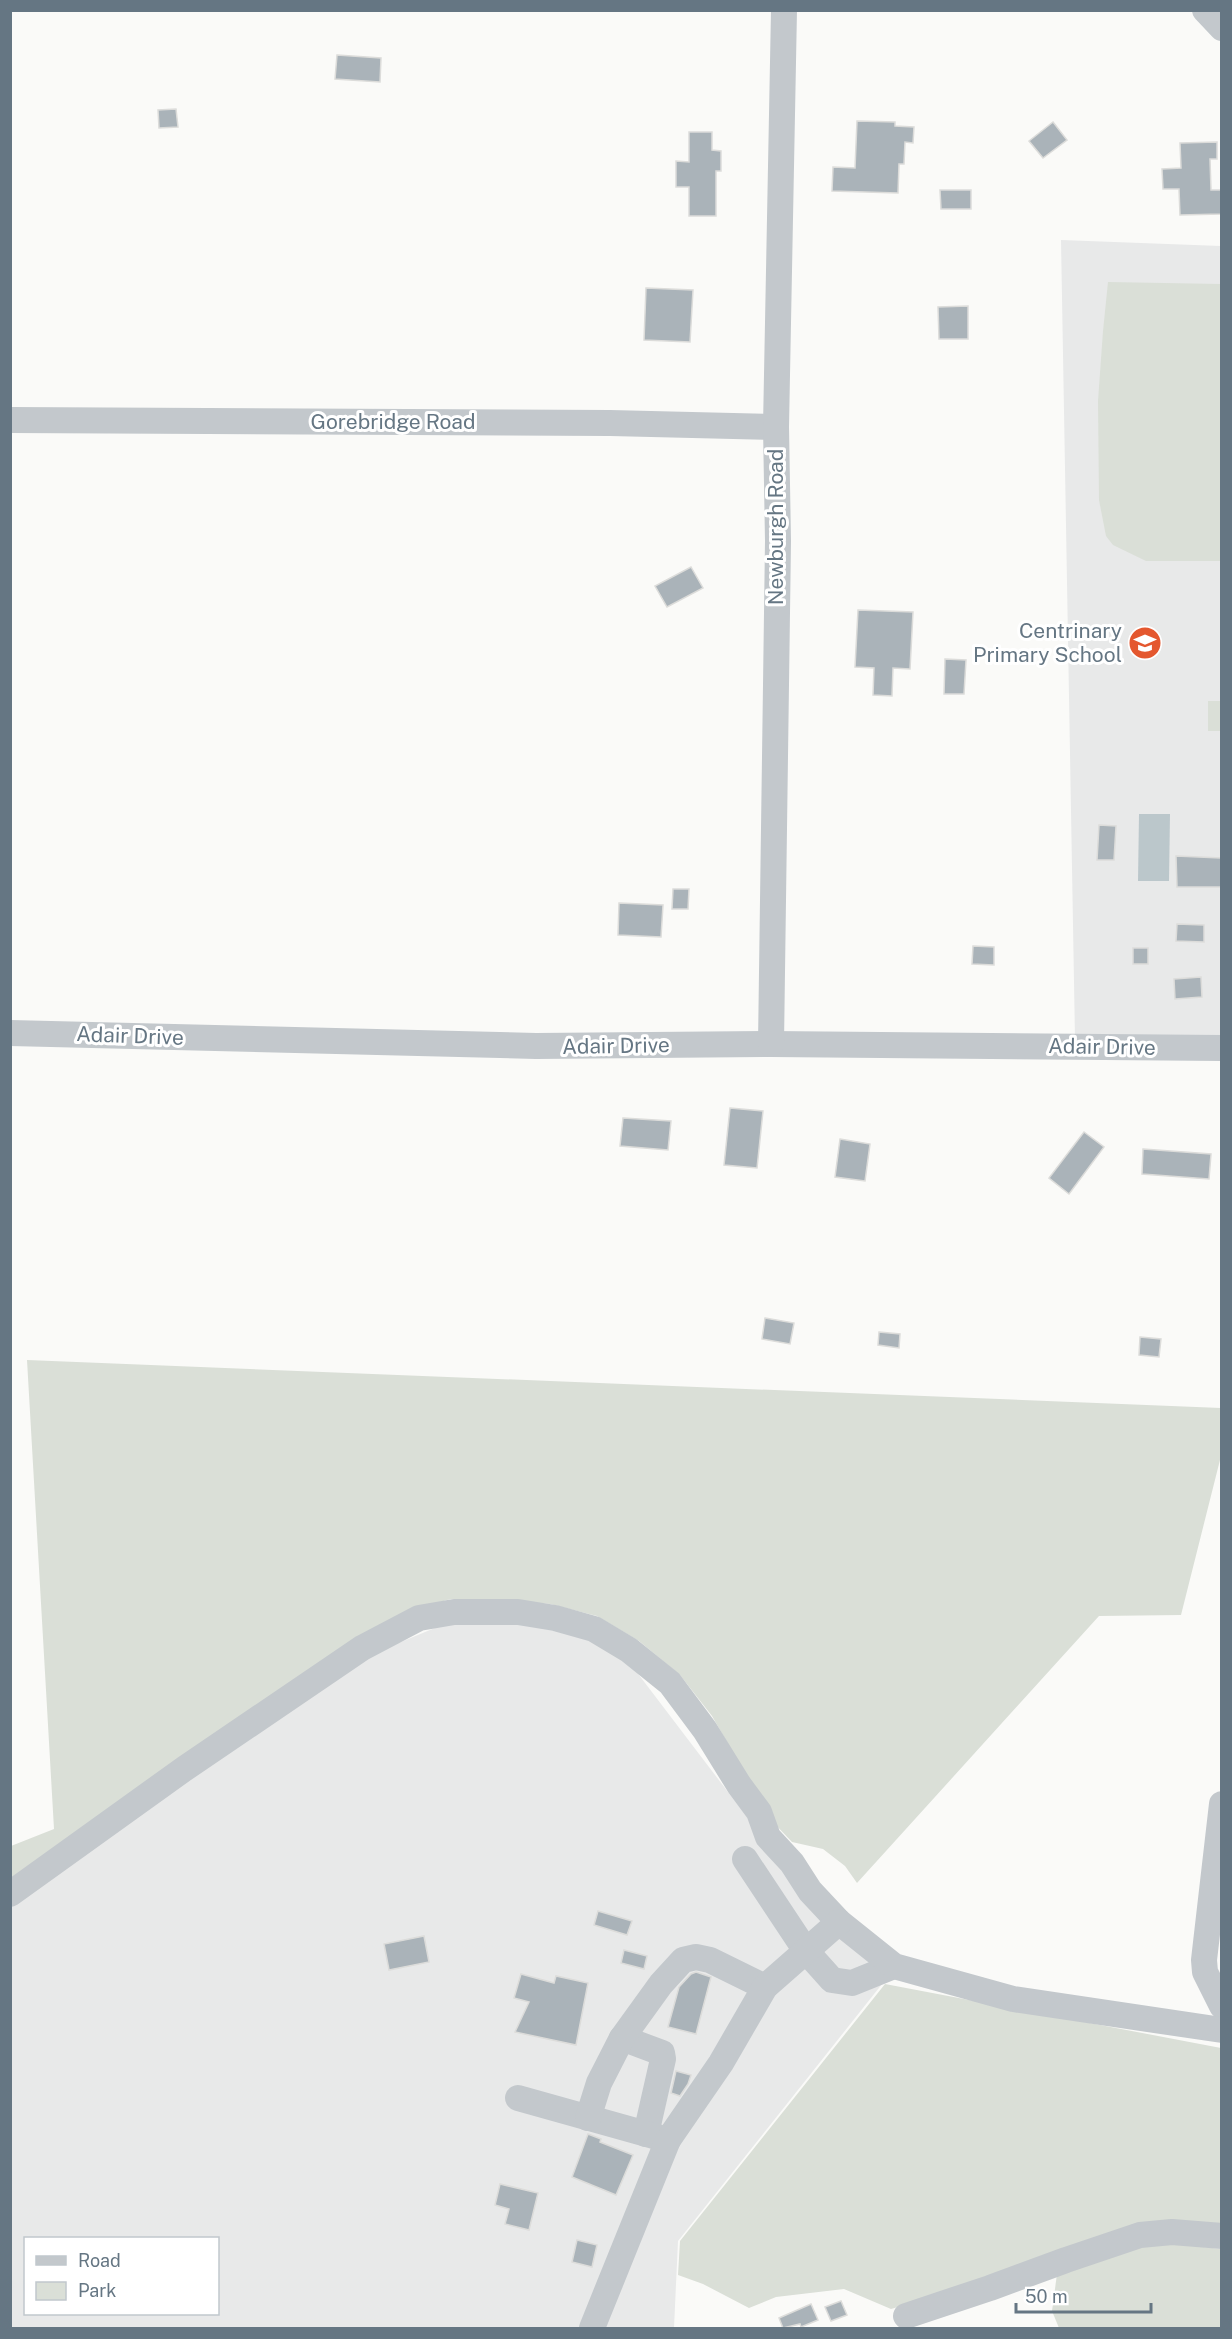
<svg xmlns="http://www.w3.org/2000/svg" width="1232" height="2339" viewBox="0 0 1232 2339" font-family="'Public Sans',sans-serif">
<style>
.built{fill:#e8e9e9;fill-rule:evenodd}
.green{fill:#dadfd7}
.water{fill:#bbc7cb}
.building{fill:#aab3b9;stroke:#dcdcda;stroke-width:1.5}
.lines{fill:none;stroke-linecap:round;stroke-linejoin:round}
.minor{stroke:#c3c8cc;stroke-width:26}
.labels{text-anchor:middle;stroke-width:6;stroke-linejoin:round;paint-order:stroke}
.street-label{font-size:21px;fill:#657683;stroke:#fff}
.poi-label{font-size:21px;fill:#657683;stroke:#fff;text-anchor:end}
</style>
<rect width="100%" height="100%" fill="#fafaf8"/>
<!-- built -->
<g class="built">
<polygon points="1061,240 1221,246 1221,1041 1075,1039"/>
<path d="M459 1618 555 1625 623 1654 747 1817 890 1974 678 2241 674 2328H11L10 1904 367 1656ZM26 2238H218V2314H26Z"/>
</g>
<!-- green -->
<g class="green">
<polygon points="1108,282 1221,284 1221,561 1146,561 1113,545 1106,536 1099,500 1098,401 1103,331"/>
<rect x="1208" y="701" width="13" height="30"/>
<polygon points="27,1360 1221,1408 1221,1456 1181,1615 1099,1616 857,1883 845,1866 823,1849 792,1842 773,1822 712,1716 680,1675 639,1641 597,1616 550,1604 515,1601 451,1599 413,1609 11,1890 11,1846 54,1829"/>
<polygon points="885,1984 1221,2048 1221,2228 998,2278 891,2309 844,2289 776,2297 749,2308 703,2284 678,2275 680,2241"/>
<polygon points="1169,2243 1221,2249 1221,2328 1059,2328 1052,2311 1057,2274 1140,2245"/>
</g>
<!-- water -->
<polygon class="water" points="1139,814 1170,814 1169,881 1138,881"/>
<!-- building -->
<g class="building">
<polygon points="337,55 381,58 380,82 335,79"/>
<polygon points="176,109 178,127 159,128 158,110"/>
<polygon points="857,121 895,122 895,126 914,127 913,143 905,142 904,164 899,164 898,193 832,191 833,167 855,168"/>
<polygon points="1053,122 1067,140 1043,158 1029,141"/>
<polygon points="689,132 712,132 712,150 721,151 721,171 716,171 716,216 689,216 689,187 676,187 676,161 689,162"/>
<polygon points="1217,142 1217,159 1210,159 1211,190 1221,190 1221,214 1180,215 1179,189 1163,189 1162,169 1181,168 1180,143"/>
<polygon points="940,190 971,190 971,209 941,209"/>
<polygon points="646,288 693,290 690,342 644,340"/>
<polygon points="968,306 968,339 939,339 938,307"/>
<polygon points="691,567 703,588 667,607 655,586"/>
<polygon points="858,610 913,612 910,669 893,668 892,696 873,695 874,668 855,667"/>
<polygon points="945,659 966,660 964,694 944,694"/>
<polygon points="1099,825 1116,826 1114,860 1097,860"/>
<polygon points="1176,856 1221,858 1221,887 1177,887"/>
<polygon points="673,889 689,889 688,909 672,909"/>
<polygon points="619,903 663,905 661,937 618,935"/>
<polygon points="1177,924 1204,925 1204,942 1176,941"/>
<polygon points="973,946 994,947 994,965 972,964"/>
<rect x="1133" y="948" width="15" height="16"/>
<polygon points="1201,977 1202,997 1175,999 1174,979"/>
<polygon points="730,1108 763,1111 757,1168 724,1165"/>
<polygon points="623,1118 671,1121 668,1150 620,1146"/>
<polygon points="1084,1132 1104,1147 1069,1194 1049,1178"/>
<polygon points="840,1139 870,1144 865,1181 835,1177"/>
<polygon points="1143,1149 1211,1154 1209,1179 1142,1174"/>
<polygon points="765,1318 794,1323 790,1344 762,1339"/>
<polygon points="879,1332 900,1334 899,1348 878,1345"/>
<polygon points="1140,1337 1161,1339 1159,1357 1139,1355"/>
<polygon points="598,1911 632,1921 627,1935 594,1925"/>
<polygon points="424,1936 429,1962 389,1970 384,1944"/>
<polygon points="624,1950 647,1956 644,1969 621,1963"/>
<polygon points="696,1972 711,1977 696,2034 668,2027 679,1987 691,1974"/>
<polygon points="521,1974 554,1983 556,1976 588,1983 576,2045 515,2032 529,2002 514,1998"/>
<polygon points="676,2071 691,2075 688,2084 680,2096 671,2093"/>
<polygon points="588,2134 601,2139 600,2142 633,2155 616,2195 572,2177"/>
<polygon points="500,2184 538,2193 529,2230 505,2224 509,2209 495,2205"/>
<polygon points="577,2240 597,2245 592,2267 572,2262"/>
<polygon points="841,2301 847,2315 831,2321 825,2307"/>
<polygon points="811,2304 818,2320 801,2327 800,2324 783,2328 779,2318"/>
</g>
<g class="lines">
<!-- minor -->
<g class="minor">
<polyline points="1205,10 1222,28"/>
<polyline points="10,420 610,423 776,427"/>
<polyline points="10,1033 536,1046 771,1044 1222,1048"/>
<polyline points="771,1044 778,541 776,427 784,10"/>
<polyline points="1222,1804 1204,1960 1205,1972 1222,2006"/>
<polyline points="745,1859 806,1951 832,1980 852,1983 894,1966"/>
<polyline points="10,1894 184,1769 362,1648 419,1618 454,1612 518,1612 555,1618 594,1629 629,1650 670,1683 705,1730 739,1785 759,1812 768,1837 792,1863 810,1891 839,1922 894,1966 1013,1999 1222,2030"/>
<polyline points="622,2038 662,2053 663,2059 646,2134"/>
<polyline points="518,2098 668,2140"/>
<polyline points="588,2118 599,2083 622,2038 661,1984 683,1960 696,1957 710,1960 765,1987"/>
<polyline points="906,2316 990,2288 1066,2260 1140,2235 1172,2232 1222,2236"/>
<polyline points="592,2328 668,2140 721,2063 765,1987 839,1922"/>
</g>
</g>
<!-- icons -->
<defs>
<g id="school-disc" transform="scale(1.725)"><circle r="9.5" fill="#e4572e" stroke="#fff"/><path d="M0-5L7-2L0 1L-7-2ZM-4 1L0 2.5L4 1V4Q0 6-4 4Z" fill="#fff"/></g>
</defs>
<g fill-rule="evenodd">
<use href="#school-disc" x="1145" y="643"/>
</g>
<g class="labels">
<!-- street labels -->
<g class="street-label">
<text x="393" y="429">Gorebridge Road</text>
<text transform="translate(776 527) rotate(-90)" y="7">Newburgh Road</text>
<text transform="translate(130 1036) rotate(2)" y="7">Adair Drive</text>
<text transform="translate(616 1046) rotate(-1)" y="7">Adair Drive</text>
<text transform="translate(1102 1047) rotate(1)" y="7">Adair Drive</text>
</g>
<!-- poi labels -->
<g class="poi-label">
<text x="1122" y="638">Centrinary<tspan x="1122" dy="24">Primary School</tspan></text>
</g>
</g>
<!-- border -->
<rect width="1232" height="2339" fill="none" stroke="#657683" stroke-width="24"/>
<!-- legend -->
<rect x="24" y="2237" width="195" height="78" fill="#ffffff" stroke="#c1c8cd" stroke-width="1.5"/>
<rect x="36" y="2256" width="30" height="9" fill="#c3c8cc" stroke="#c1c8cd" stroke-width="1.5"/>
<text x="78" y="2267" font-size="18" fill="#657683">Road</text>
<rect x="36" y="2282" width="30" height="18" fill="#dadfd7" stroke="#c1c8cd" stroke-width="1.5"/>
<text x="78" y="2297" font-size="18" fill="#657683">Park</text>
<!-- scale -->
<path d="M1016 2303v9h135v-9" fill="none" stroke="#657683" stroke-width="3"/>
<text x="1025" y="2303" font-size="18" fill="#657683" stroke="#ffffff" stroke-width="4.5" paint-order="stroke">50 m</text>
</svg>
